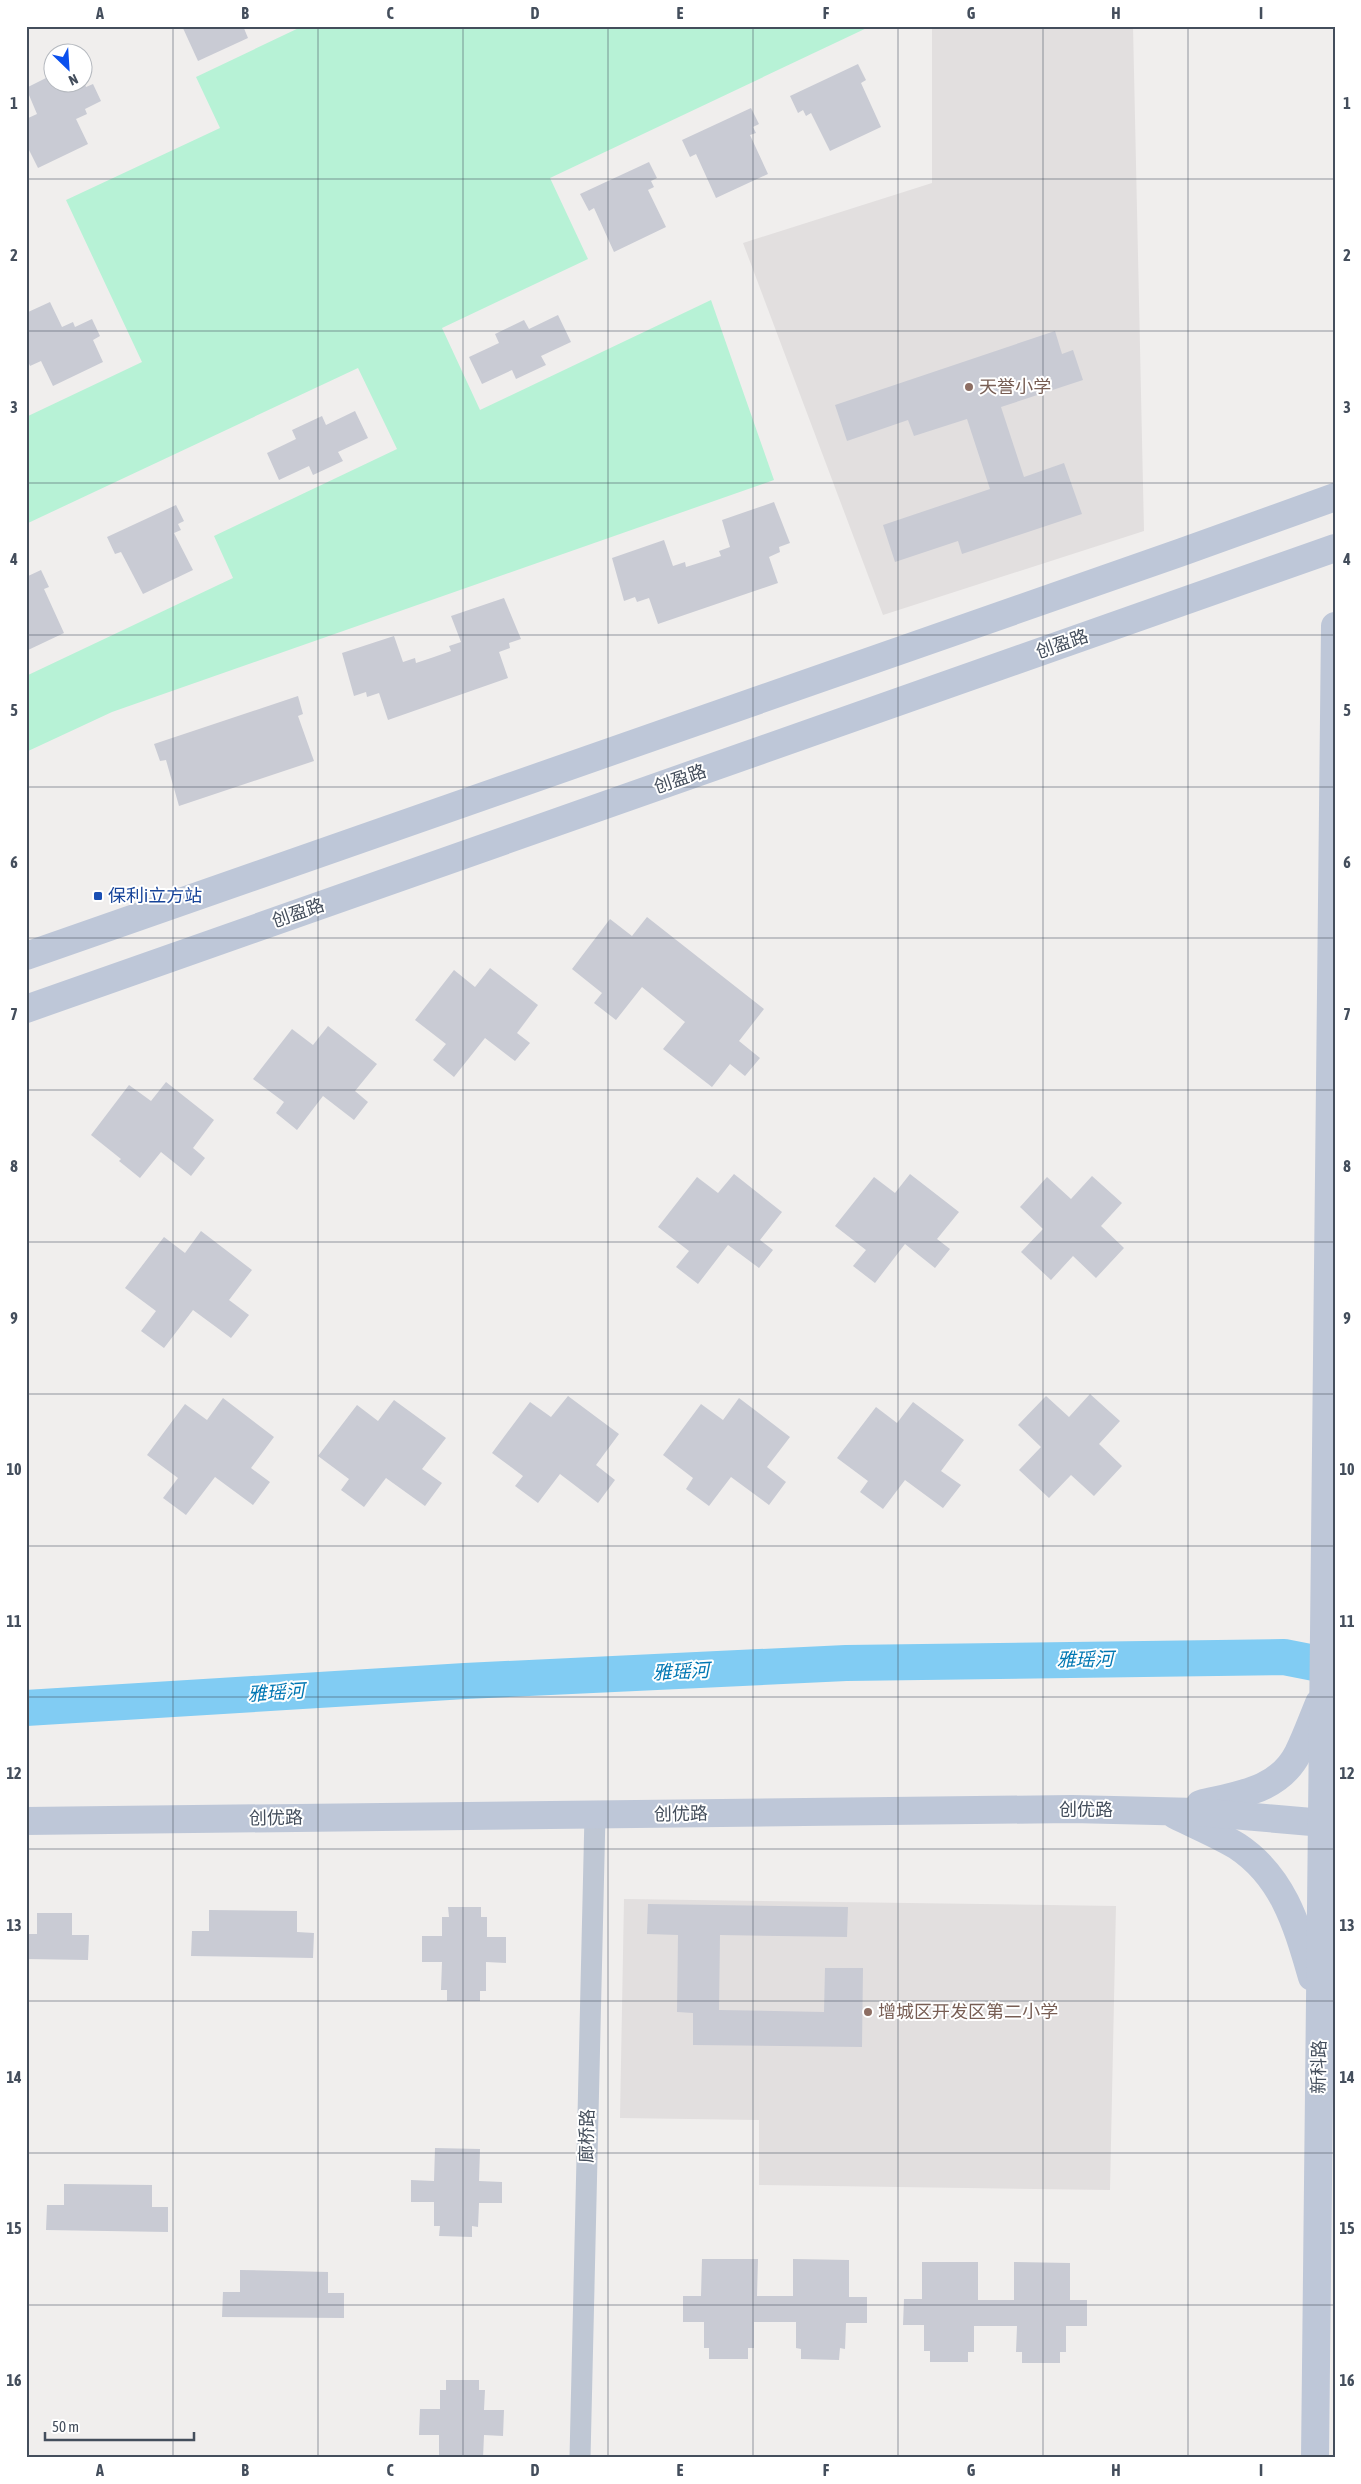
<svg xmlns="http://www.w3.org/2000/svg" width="1361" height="2484" viewBox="0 0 1361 2484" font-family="'Asap Condensed','Noto Sans SC',sans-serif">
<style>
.education{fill:#e2dfdf}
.green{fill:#b7f2d6}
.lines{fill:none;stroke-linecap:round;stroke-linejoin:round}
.river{stroke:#81ccf3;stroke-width:36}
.building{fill:#c9cbd4}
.street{stroke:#bfc7d4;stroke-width:21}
.secondary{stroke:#bec7d8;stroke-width:28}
.grid{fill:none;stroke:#444e5c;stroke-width:1;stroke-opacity:0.55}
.education-dot{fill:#8d6e63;stroke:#fff;stroke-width:2}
.transit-dot{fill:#1a4fb4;stroke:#fff;stroke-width:2}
.labels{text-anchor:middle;stroke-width:4;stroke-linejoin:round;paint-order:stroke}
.education-label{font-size:18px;fill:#785e54;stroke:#fff;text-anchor:start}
.street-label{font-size:18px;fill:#444e5c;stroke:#fff}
.transit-label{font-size:18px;fill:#164399;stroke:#fff;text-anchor:start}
.water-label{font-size:19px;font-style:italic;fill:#0077b3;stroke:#fff}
.neatline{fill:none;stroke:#444e5c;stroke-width:2}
.grid-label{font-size:16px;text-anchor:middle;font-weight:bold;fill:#444e5c}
</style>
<rect width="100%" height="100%" fill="#f0eeed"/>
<!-- education -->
<g class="education">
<polygon points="932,26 1133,26 1144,531 883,615 743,243 932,183"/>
<polygon points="624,1899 1116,1906 1110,2190 759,2185 759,2120 620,2118"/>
</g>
<!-- green -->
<polygon class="green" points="303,26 871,26 550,178 588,259 442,328 480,410 711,300 774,480 112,712 26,752 26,676 233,578 214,536 397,449 358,368 26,524 26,417 142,362 66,200 220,128 196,77"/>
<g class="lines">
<!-- river -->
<polyline class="river" points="26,1708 465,1681 846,1663 1284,1657 1335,1667"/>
</g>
<!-- building -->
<g class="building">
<polygon points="182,26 243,26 248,38 198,61"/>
<polygon points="858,64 866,80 861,83 881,127 830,151 811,113 806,116 803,110 798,113 790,96"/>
<polygon points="52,75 52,82 84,82 86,87 93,84 101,101 85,109 87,114 76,119 88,144 38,168 26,144 26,119 37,114 26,88"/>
<polygon points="751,108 759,124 753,127 756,133 750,135 768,174 716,198 696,154 690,157 682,140"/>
<polygon points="649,162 657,178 651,181 654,187 648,190 666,227 614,252 594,208 589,211 580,194"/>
<polygon points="50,302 62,327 73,322 75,327 92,319 100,336 93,340 103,362 53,386 41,361 30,366 26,357 26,313"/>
<polygon points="558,315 571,342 541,356 546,365 516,379 512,370 482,384 469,357 499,343 495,334 524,320 529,329"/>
<polygon points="1055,331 1062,354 1073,350 1083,380 1001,407 1024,477 1064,463 1082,514 962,554 958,541 895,562 883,525 990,489 967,419 914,436 908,420 847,441 835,405"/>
<polygon points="355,411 368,438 338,452 343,461 313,475 309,466 279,480 267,453 296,439 292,430 322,416 326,425"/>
<polygon points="774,502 790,543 779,547 780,552 769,557 778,583 658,624 649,598 637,602 635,597 624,601 612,558 664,540 673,566 685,562 686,567 721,556 719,551 730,547 722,520"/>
<polygon points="176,505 184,521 178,524 181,530 174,533 193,570 143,594 121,552 115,554 107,537"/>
<polygon points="41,570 49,587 44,589 64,633 26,651 26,577"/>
<polygon points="504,598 521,639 509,643 510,648 499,652 508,678 388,720 379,693 367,697 366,692 354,696 342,653 394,636 403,662 415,658 416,663 434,657 451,651 449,646 461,642 451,616"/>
<polygon points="298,696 303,714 298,716 314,761 179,806 166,760 160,761 154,744"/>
<polygon points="647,917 764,1009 739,1041 760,1058 745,1076 730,1064 712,1087 663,1049 685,1022 642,987 616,1020 594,1003 602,993 572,969 610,919 632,936"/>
<polygon points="490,968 538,1005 517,1033 530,1043 515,1061 485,1038 454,1077 433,1060 446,1044 415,1020 454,970 475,987"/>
<polygon points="328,1026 377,1064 355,1091 368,1102 354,1120 323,1096 297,1130 276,1113 284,1102 253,1079 292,1029 313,1045"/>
<polygon points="166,1082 214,1120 193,1148 205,1158 191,1176 161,1152 140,1178 119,1161 121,1159 91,1135 129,1085 151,1101"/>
<polygon points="734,1174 782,1212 760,1240 773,1250 759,1268 728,1245 698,1284 676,1267 689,1251 658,1227 697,1177 718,1193"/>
<polygon points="910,1174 959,1212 937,1239 950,1249 935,1268 905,1244 875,1283 853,1266 866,1250 835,1226 874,1177 895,1193"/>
<polygon points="1092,1176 1122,1203 1101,1226 1124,1248 1096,1278 1073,1256 1051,1280 1021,1252 1043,1229 1020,1207 1047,1177 1071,1199"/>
<polygon points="201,1231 252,1270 229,1300 249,1315 231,1338 193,1310 164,1348 141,1331 156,1311 125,1288 164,1237 185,1253"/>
<polygon points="1090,1394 1120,1421 1099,1444 1122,1466 1094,1496 1071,1475 1049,1498 1019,1470 1041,1447 1018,1425 1046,1396 1069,1417"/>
<polygon points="568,1396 619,1434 596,1465 615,1480 598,1503 560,1474 538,1503 515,1486 523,1476 492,1453 530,1402 551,1417"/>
<polygon points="223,1398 274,1437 251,1468 270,1482 253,1505 215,1477 186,1515 163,1498 178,1478 147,1455 185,1404 207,1420"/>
<polygon points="739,1398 790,1437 767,1467 786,1482 769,1505 731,1477 709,1506 686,1489 693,1478 663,1455 701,1404 723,1420"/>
<polygon points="394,1400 446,1438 422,1469 442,1483 425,1506 386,1478 364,1507 341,1490 349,1479 318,1456 357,1405 378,1421"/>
<polygon points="913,1402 964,1440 941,1471 961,1485 943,1508 905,1480 883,1509 860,1492 868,1481 837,1458 876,1407 897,1423"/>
<polygon points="648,1904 848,1907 847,1937 720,1935 719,2010 824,2012 825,1968 863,1968 862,2047 693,2045 693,2013 677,2012 678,1935 647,1934"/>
<polygon points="448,1907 481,1907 481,1917 487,1917 487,1937 506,1937 506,1963 486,1962 486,1991 480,1991 480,2001 447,2001 447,1990 441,1990 442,1962 422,1962 422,1936 442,1936 442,1917 449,1917"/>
<polygon points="209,1910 297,1911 297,1932 314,1933 313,1958 191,1956 192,1931 209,1931"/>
<polygon points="37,1913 72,1913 72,1935 89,1935 88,1960 26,1959 26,1934 37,1934"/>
<polygon points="435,2148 480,2149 479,2181 502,2182 502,2203 479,2203 478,2227 472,2226 472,2237 439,2236 440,2226 434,2226 434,2202 411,2202 411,2180 434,2181"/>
<polygon points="64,2184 152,2185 152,2207 168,2207 168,2232 46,2230 47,2205 64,2205"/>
<polygon points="702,2259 758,2259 757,2296 793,2296 793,2259 849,2260 849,2297 867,2297 867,2323 846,2323 845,2349 840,2348 839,2360 801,2359 801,2349 796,2348 796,2322 754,2322 754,2348 748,2348 748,2359 709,2359 709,2348 704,2348 704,2322 683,2322 683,2296 701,2296"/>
<polygon points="922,2262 978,2262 978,2300 1014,2300 1014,2262 1070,2263 1070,2300 1087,2300 1087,2326 1066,2326 1066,2352 1060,2352 1060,2363 1022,2363 1022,2352 1016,2352 1017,2326 974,2326 974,2352 968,2352 968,2362 930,2362 930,2351 924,2351 924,2325 903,2325 904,2299 922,2299"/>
<polygon points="240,2270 328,2272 328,2293 344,2293 344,2318 222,2317 223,2292 240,2292"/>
<polygon points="446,2380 479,2380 479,2390 485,2390 484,2410 504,2410 503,2436 484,2435 483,2458 439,2458 439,2435 419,2435 420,2409 440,2409 440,2390 446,2390"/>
</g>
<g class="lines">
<!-- street -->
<polyline class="street" points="580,2458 595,1815"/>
<!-- secondary -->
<g class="secondary">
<polyline points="26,956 1182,552 1335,497"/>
<polyline points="26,1009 1335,548"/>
<path d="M1200 1804C1237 1795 1279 1791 1298 1753 1306 1737 1312 1720 1319 1703"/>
<path d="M1175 1815C1195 1825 1217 1834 1237 1846 1284 1877 1297 1926 1312 1977"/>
<polyline points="26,1821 1072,1809 1197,1812 1335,1824"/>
<polyline points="1315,2458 1335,626"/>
</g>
</g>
<!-- grid -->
<path class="grid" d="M173 26V2458M318 26V2458M463 26V2458M608 26V2458M753 26V2458M898 26V2458M1043 26V2458M1188 26V2458M26 179H1335M26 331H1335M26 483H1335M26 635H1335M26 787H1335M26 938H1335M26 1090H1335M26 1242H1335M26 1394H1335M26 1546H1335M26 1697H1335M26 1849H1335M26 2001H1335M26 2153H1335M26 2305H1335"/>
<!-- markers -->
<g class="education-dot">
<circle cx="969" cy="387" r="5"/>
<circle cx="868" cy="2012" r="5"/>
</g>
<rect class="transit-dot" x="93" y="891" width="10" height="10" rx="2.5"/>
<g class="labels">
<!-- education labels -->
<g class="education-label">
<text x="979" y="393">天誉小学</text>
<text x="878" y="2018">增城区开发区第二小学</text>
</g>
<!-- street labels -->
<g class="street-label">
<text transform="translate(1062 644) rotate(-19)" y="6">创盈路</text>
<text transform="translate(680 779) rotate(-19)" y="6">创盈路</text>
<text transform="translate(298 913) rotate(-19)" y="6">创盈路</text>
<text x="1086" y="1816">创优路</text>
<text transform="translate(681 1814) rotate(-1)" y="6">创优路</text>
<text transform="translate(276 1818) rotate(-1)" y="6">创优路</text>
<text transform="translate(1319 2067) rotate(-89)" y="6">新科路</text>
<text transform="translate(587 2136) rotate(-89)" y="6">廊桥路</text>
</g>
<!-- transit labels -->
<g class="transit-label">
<text x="108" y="902">保利i立方站</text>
</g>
<!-- water labels -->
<g class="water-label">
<text transform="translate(1085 1659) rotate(-1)" y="7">雅瑶河</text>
<text transform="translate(681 1671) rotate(-3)" y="7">雅瑶河</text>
<text transform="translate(276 1692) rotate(-4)" y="7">雅瑶河</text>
</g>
</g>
<!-- border -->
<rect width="1361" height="2484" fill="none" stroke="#ffffff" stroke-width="55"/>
<!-- north arrow -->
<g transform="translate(68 68) rotate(155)"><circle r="24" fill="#ffffff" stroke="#b4b8be"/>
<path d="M0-4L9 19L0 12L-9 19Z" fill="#0a50ee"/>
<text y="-8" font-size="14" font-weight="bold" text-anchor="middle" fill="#444e5c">N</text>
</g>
<!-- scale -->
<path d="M45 2432v8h149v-8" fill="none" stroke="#444e5c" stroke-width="2.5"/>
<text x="52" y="2432" font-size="15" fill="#444e5c" stroke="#ffffff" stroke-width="4" paint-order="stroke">50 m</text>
<rect x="28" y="28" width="1306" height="2428" class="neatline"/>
<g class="grid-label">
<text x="100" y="19">A</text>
<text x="245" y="19">B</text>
<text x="390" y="19">C</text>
<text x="535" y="19">D</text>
<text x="680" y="19">E</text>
<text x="826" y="19">F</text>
<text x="971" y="19">G</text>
<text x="1116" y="19">H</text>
<text x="1261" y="19">I</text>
<text x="14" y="109">1</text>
<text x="1347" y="109">1</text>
<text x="14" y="261">2</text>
<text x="1347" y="261">2</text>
<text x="14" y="413">3</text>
<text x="1347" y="413">3</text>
<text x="14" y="565">4</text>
<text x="1347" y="565">4</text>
<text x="14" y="716">5</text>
<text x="1347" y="716">5</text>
<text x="14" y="868">6</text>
<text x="1347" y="868">6</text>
<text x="14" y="1020">7</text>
<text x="1347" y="1020">7</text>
<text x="14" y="1172">8</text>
<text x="1347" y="1172">8</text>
<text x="14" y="1324">9</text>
<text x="1347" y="1324">9</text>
<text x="14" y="1475">10</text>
<text x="1347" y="1475">10</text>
<text x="14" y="1627">11</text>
<text x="1347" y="1627">11</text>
<text x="14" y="1779">12</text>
<text x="1347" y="1779">12</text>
<text x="14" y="1931">13</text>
<text x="1347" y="1931">13</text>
<text x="14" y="2083">14</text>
<text x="1347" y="2083">14</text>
<text x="14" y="2234">15</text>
<text x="1347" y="2234">15</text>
<text x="14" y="2386">16</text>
<text x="1347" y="2386">16</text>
<text x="100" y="2476">A</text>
<text x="245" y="2476">B</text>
<text x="390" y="2476">C</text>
<text x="535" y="2476">D</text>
<text x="680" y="2476">E</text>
<text x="826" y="2476">F</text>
<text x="971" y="2476">G</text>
<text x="1116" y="2476">H</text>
<text x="1261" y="2476">I</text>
</g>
</svg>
